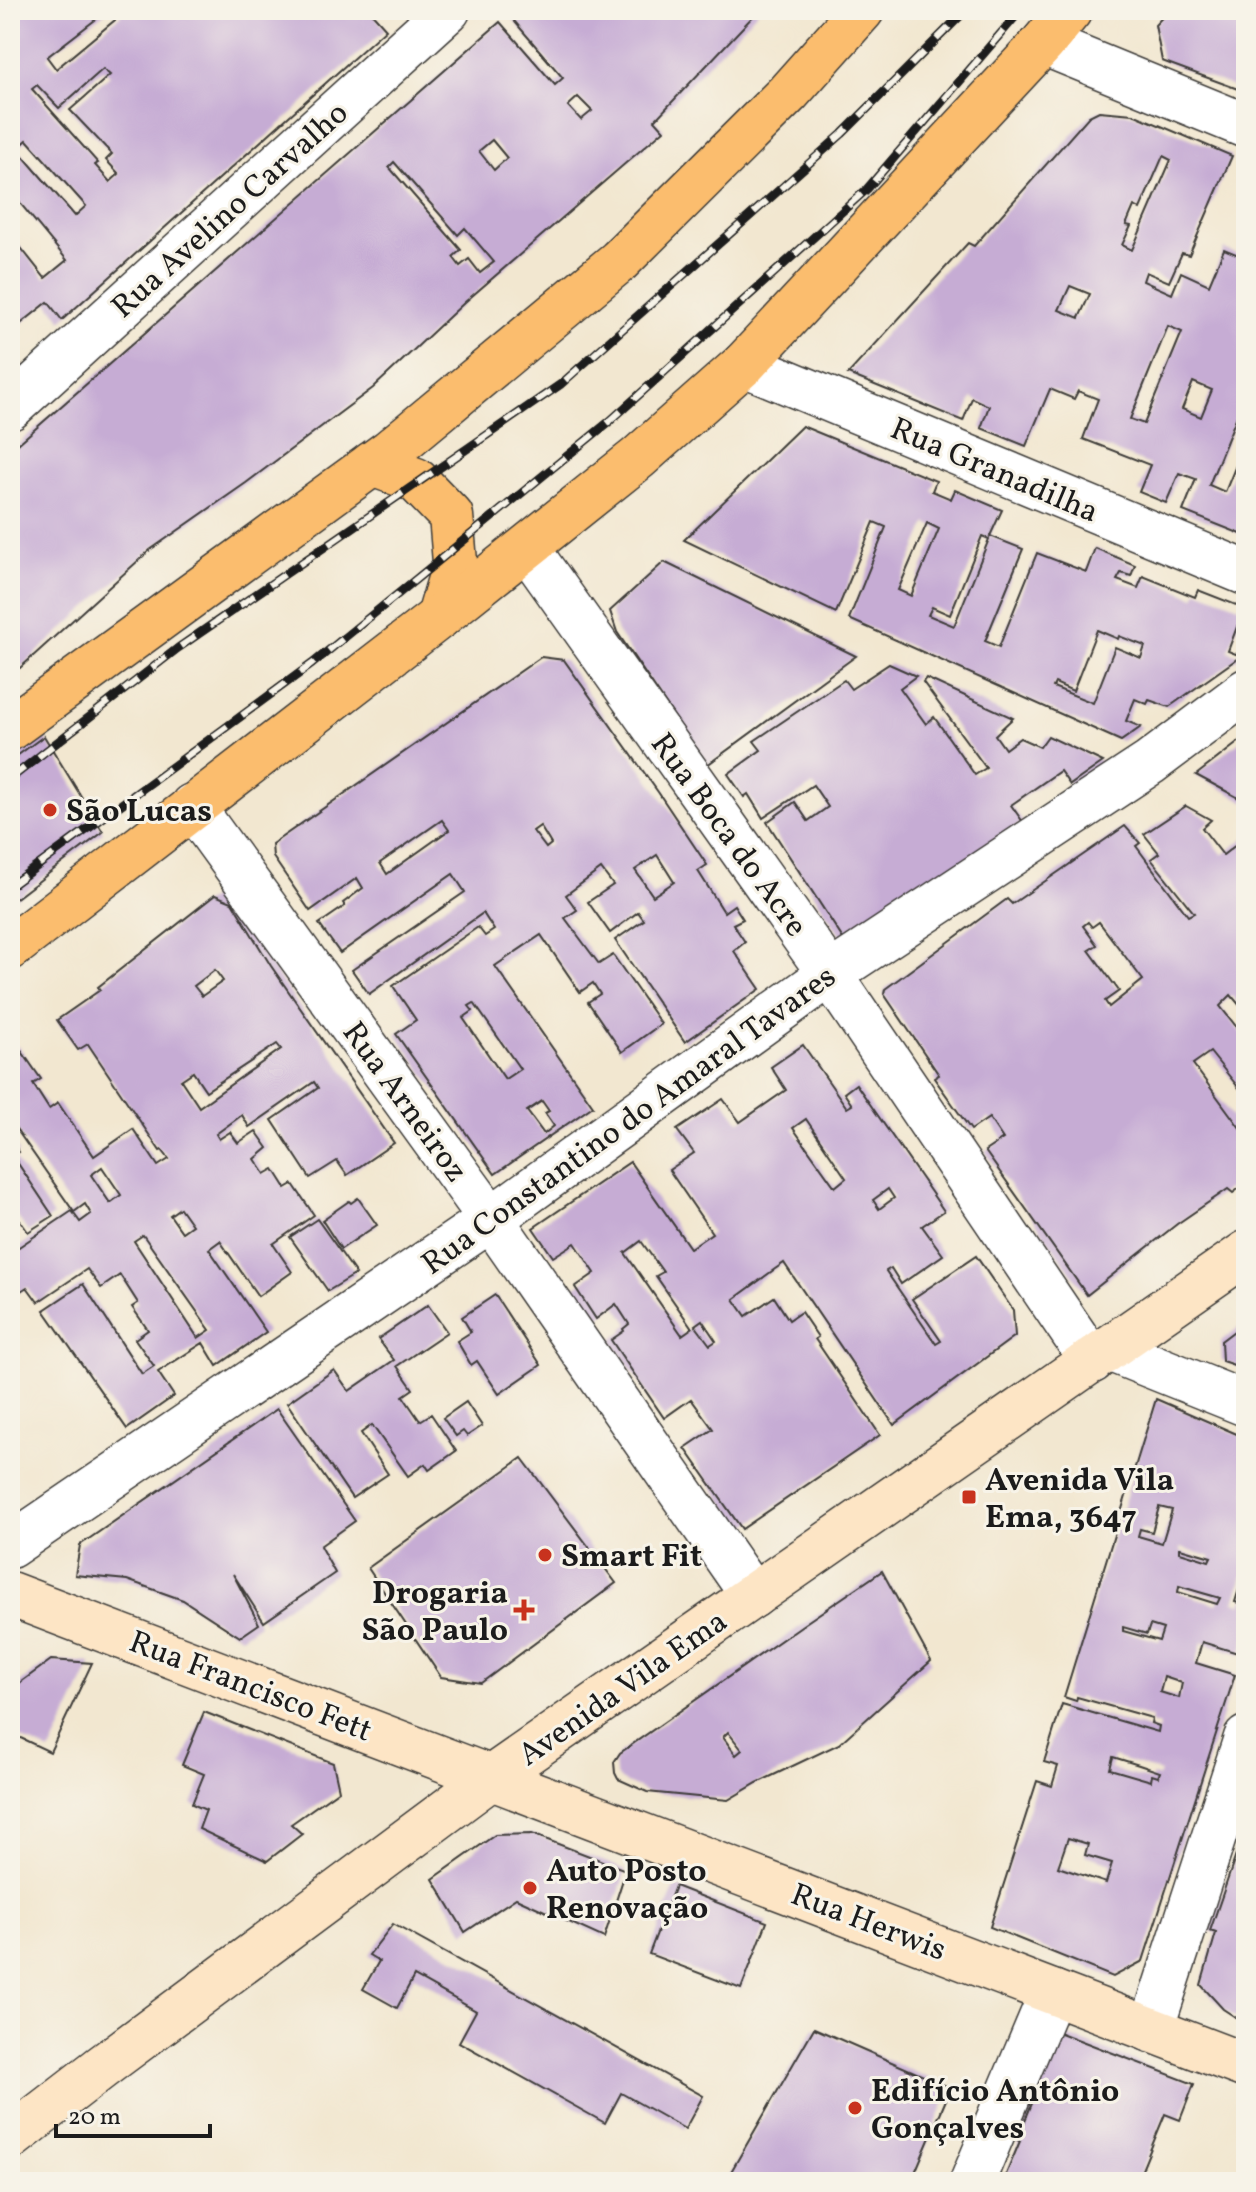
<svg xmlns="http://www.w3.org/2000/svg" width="1256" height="2192" viewBox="0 0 1256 2192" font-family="Vollkorn,serif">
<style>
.building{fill:#c6acd4;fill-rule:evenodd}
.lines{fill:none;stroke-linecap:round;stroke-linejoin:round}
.street-casing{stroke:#3c3a37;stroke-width:47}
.secondary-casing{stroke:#3c3a37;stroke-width:47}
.primary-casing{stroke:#3c3a37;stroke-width:47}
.street{stroke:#fff;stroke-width:44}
.secondary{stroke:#fde5c5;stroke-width:44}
.primary{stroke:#fbbd6e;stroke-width:44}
.rail-casing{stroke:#1c1c1c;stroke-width:9}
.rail{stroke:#f7f3e8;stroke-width:6;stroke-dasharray:18;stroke-linecap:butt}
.poi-dot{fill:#c8321e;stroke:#f7f3e8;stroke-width:3}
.labels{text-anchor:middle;stroke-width:6;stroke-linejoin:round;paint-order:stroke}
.street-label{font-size:32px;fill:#1c1c1c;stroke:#f7f3e8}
.poi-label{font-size:32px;font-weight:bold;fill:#1c1c1c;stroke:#f7f3e8;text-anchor:start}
</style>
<rect width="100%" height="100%" fill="#f7f3e8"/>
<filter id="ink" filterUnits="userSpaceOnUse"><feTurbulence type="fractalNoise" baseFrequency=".0125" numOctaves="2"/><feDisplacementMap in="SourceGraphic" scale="16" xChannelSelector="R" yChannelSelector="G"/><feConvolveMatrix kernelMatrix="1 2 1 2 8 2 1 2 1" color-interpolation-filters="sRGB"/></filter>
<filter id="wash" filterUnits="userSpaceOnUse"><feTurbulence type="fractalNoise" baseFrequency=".006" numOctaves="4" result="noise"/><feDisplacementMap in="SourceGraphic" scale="32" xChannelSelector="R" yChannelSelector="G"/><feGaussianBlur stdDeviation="1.8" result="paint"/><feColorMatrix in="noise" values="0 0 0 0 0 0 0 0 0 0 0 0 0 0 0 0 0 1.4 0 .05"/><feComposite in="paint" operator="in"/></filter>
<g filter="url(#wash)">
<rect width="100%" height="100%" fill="#f2e7d0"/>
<g id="blocks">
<!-- building -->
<g class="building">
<path d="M10 10H108L47 57 56 69 121 15 117 10H369L386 29 62 320 48 302 18 326 15 322 10 327V234L45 278 67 260 10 191V108L13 105 10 101 12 76ZM103 69 110 75 70 110 112 154 106 160 119 174 110 182 95 165 98 163 32 89 37 85 59 108ZM27 140 86 206 75 216 17 149Z"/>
<path d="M514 10H759L655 120 664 130 465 302 373 388 246 483 150 550 20 668 10 673V451L500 22 555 85 563 78 509 15ZM578 97 592 111 581 120 568 106ZM492 140 507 158 494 170 479 151ZM394 162 458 235 465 228 494 262 480 273 469 259 460 266 453 257 461 250 389 167Z"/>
<polygon points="1169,10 1246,10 1246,92 1162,61 1155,25"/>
<path d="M1099 111 1133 114 1232 156 1189 255 1182 253 1169 282 1146 272 1143 281 1172 294 1181 272 1209 285 1224 249 1246 258 1242 270 1246 272V402L1243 401 1209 485 1225 492 1246 441V536L1183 511 1196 479 1179 473 1166 503 1139 492 1150 465 1083 439 1098 399 1078 391 1074 399 1050 389 1026 446 981 428 989 406 972 398 963 421 848 374 968 243 974 246 1089 116ZM1163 156 1171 160 1132 250 1122 245 1131 226 1126 225 1134 206 1140 209ZM1070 286 1090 294 1079 318 1059 310ZM1168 326 1182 332 1144 424 1130 419ZM1193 382 1212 390 1201 417 1182 409Z"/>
<path d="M802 426 936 481 932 491 951 499 955 490 1002 510 990 536 1023 549 985 641 999 647 1037 553 1086 572 1095 548 1135 565 1131 576 1121 573 1117 580 1138 588 1143 576 1195 597 1198 590 1244 608 1228 651 1241 656 1169 707 1149 700 1147 704 1135 699 1126 721 1141 727 1121 741 849 619 886 527 874 522 836 613 684 540ZM927 523 939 529 911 596 898 590ZM982 536 989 539 954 626 928 615 932 607 950 615ZM1097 630 1118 639 1119 636 1145 646 1141 658 1115 647 1093 703 1053 687 1055 683 1073 691Z"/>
<polygon points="664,562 856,656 707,765 617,632 610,611"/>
<path d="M541 657 564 660 658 792 707 865 698 871 724 912 734 905 743 919 733 924 745 942 734 951 760 989 685 1042 615 940 644 920 638 912 610 933 588 902 613 885 601 869 566 895 577 910 565 918 599 964 613 955 661 1024 622 1052 588 1002 600 994 593 983 580 992 541 935 495 966 593 1106 495 1174 396 1034 416 1020 393 986 478 927 485 936 494 930 483 913 369 994 352 970 465 892 453 874 340 953 319 924 345 906 343 903 363 888 357 878 310 911 273 857 272 844ZM442 820 449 830 387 874 380 863ZM540 826 551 844 546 848 533 831ZM657 855 674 882 653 896 635 870ZM474 1003 520 1069 505 1079 463 1018 473 1011 469 1006ZM542 1101 549 1111 545 1113 554 1126 544 1134 527 1111Z"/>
<polygon points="889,664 916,676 900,688 926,724 934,717 975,775 986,768 923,682 926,678 1013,718 995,735 1005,749 1020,738 1040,747 1048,736 1103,762 1070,785 1060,771 1011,805 1023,822 847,945 767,822 795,802 808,821 828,807 813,785 763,818 748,794 744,797 728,774 761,750 754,741 844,680 851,689"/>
<polygon points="44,736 103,832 10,903 10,761"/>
<polygon points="1240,741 1246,746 1246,802 1196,775"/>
<path d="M1186 806 1211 820 1202 828 1223 855 1246 837V1013L1231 995 1220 1006 1246 1039V1097L1210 1052 1193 1064 1243 1132 1246 1130V1183L1233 1193 1228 1189 1177 1224 1087 1295 985 1151 1003 1139 989 1118 971 1130 934 1078 939 1075 884 994 885 989 1007 899 1012 904 1125 826 1140 843 1136 846 1188 916 1194 913 1151 859 1159 853 1144 834ZM1088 922 1092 927 1099 922 1143 980 1109 1007 1105 1001 1119 991 1089 950 1097 945 1083 926Z"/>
<path d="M215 895 232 902 271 966 394 1143 347 1175 337 1161 310 1178 272 1120 318 1088 314 1082 249 1127 242 1115 216 1134 219 1139 230 1132 238 1143 256 1131 268 1148 255 1159 265 1174 274 1169 286 1188 293 1184 314 1215 273 1244 292 1272 258 1296 220 1241 209 1249 266 1332 217 1366 203 1343 158 1372 174 1396 127 1429 44 1310 83 1284 142 1374 154 1366 135 1339 148 1330 132 1307 138 1303 120 1275 101 1288 87 1269 38 1302 27 1287 13 1296 10 1292V1253L72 1211 80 1222 91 1214 85 1204 74 1212 10 1120V1052L18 1046 41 1079 33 1084 49 1109 58 1103 94 1156 133 1129 158 1166 169 1159 162 1150 160 1151 88 1044 78 1050 57 1020 100 990 98 987ZM215 970 223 981 202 996 194 986ZM277 1044 281 1049 199 1107 181 1080 193 1072 206 1091ZM102 1167 121 1195 110 1203 91 1175ZM180 1208 192 1225 182 1232 170 1215ZM143 1235 210 1330 198 1338 134 1241Z"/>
<path d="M803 1045 847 1108 852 1105 844 1093 856 1084 944 1211 922 1226 943 1255 901 1284 891 1268 886 1271 936 1344 941 1341 912 1299 976 1256 1013 1310 1015 1336 894 1425 784 1263 775 1269 734 1299 746 1316 774 1297 789 1320 801 1312 818 1337 815 1339 880 1435 742 1529 685 1448 713 1429 691 1399 664 1418 611 1340 624 1331 623 1329 629 1324 616 1304 596 1319 575 1287 595 1273 575 1243 553 1257 533 1228 630 1162 690 1248 712 1233 669 1170 694 1153 677 1130 723 1099 740 1122 786 1090 771 1067ZM806 1119 846 1178 835 1187 793 1128ZM888 1189 894 1198 879 1209 873 1200ZM641 1241 663 1272 656 1276 692 1328 682 1335 625 1253ZM702 1320 716 1341 710 1345 695 1325Z"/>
<polygon points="10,1139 19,1152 13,1156 53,1216 28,1232 10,1206"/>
<polygon points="358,1198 377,1225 341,1249 322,1220 349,1201 351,1203"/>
<polygon points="317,1219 356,1274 328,1291 290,1237"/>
<polygon points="495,1295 541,1365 499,1394 477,1361 471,1365 457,1341 471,1332 462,1317"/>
<polygon points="428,1305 447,1332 397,1366 413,1389 403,1396 420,1421 431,1414 456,1451 429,1470 425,1464 408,1476 372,1425 361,1433 388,1474 352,1498 287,1403 334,1370 349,1391 394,1360 378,1339"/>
<polygon points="1246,1322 1246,1369 1222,1361 1221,1341"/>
<path d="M1156 1399 1246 1438V1567L1235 1602 1242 1604 1246 1594V1638L1241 1654 1202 1642 1196 1663 1235 1675 1143 1961 1113 1977 990 1927 1037 1781 1052 1786 1058 1766 1044 1762 1062 1704 1158 1732 1159 1726 1151 1723 1152 1718 1077 1697 1076 1701 1064 1697ZM1159 1507 1172 1510 1162 1543 1138 1536 1140 1529 1152 1532ZM1180 1548 1211 1557 1209 1561 1180 1552ZM1179 1586 1199 1592 1220 1598 1217 1604 1178 1592ZM1150 1625 1163 1629 1159 1641 1123 1631V1627L1147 1634ZM1164 1677 1182 1683 1179 1698 1160 1692ZM1113 1757 1139 1765 1160 1772 1158 1777 1152 1775 1151 1781 1110 1769ZM1068 1838 1088 1844 1085 1855 1112 1863 1106 1883 1058 1867Z"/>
<polygon points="466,1402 482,1426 467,1436 463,1431 456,1436 443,1418"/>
<polygon points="277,1409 355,1521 320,1546 335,1573 264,1622 233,1574 259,1624 240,1637 183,1600 127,1580 75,1575 80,1545"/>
<polygon points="522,1458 616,1583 481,1683 441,1677 368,1568"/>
<path d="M882 1571 931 1661 839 1744 757 1783 728 1800 647 1792 618 1779 615 1773 614 1762 620 1753 804 1624ZM728 1732 742 1750 736 1755 723 1737Z"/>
<polygon points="51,1660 92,1663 50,1752 10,1733 10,1690"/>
<polygon points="204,1712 333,1763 339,1790 291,1824 302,1834 267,1861 199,1829 206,1810 192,1804 204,1774 182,1765"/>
<polygon points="1246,1826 1246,2024 1223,2009 1201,1985 1216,1933 1210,1931"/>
<polygon points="532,1834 626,1870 604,1938 516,1898 465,1932 433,1879 495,1835"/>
<polygon points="675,1886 767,1922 741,1989 649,1954"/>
<polygon points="393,1924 703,2096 685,2129 621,2093 605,2123 459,2042 476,2011 414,1976 397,2008 363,1989 379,1961 369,1955"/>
<polygon points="814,2028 951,2088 911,2182 725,2182"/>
<polygon points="1053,2030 1194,2084 1180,2120 1165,2114 1137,2182 988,2182 992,2172 1005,2177 1020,2141 1017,2140 1033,2101 1024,2097"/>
</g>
</g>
</g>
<g filter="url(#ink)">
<use href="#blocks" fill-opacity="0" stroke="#3c3a37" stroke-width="2"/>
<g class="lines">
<!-- street casing -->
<g class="street-casing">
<g id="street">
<polyline points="1043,43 1246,126"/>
<polyline points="744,364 1246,573"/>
<polyline points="10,408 448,10"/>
<polyline points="527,548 830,974 1092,1361"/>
<polyline points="192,806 491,1219 753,1596"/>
<polyline points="1109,1349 1246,1404"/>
<polyline points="10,1546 491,1219 830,974 1150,763 1246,691"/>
<polyline points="1151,2030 1246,1738"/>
<polyline points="972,2182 1052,1992"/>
</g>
</g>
<!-- secondary casing -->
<g class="secondary-casing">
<g id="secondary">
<polyline points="10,1594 1246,2066"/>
<polyline points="10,2138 102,2067 492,1777 1246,1253"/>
</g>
</g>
<!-- primary casing -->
<g class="primary-casing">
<g id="primary">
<polyline points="372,464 416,480 451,516 455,562 439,617"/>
<polyline points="10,728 390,451 619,261 788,93 862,10"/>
<polyline points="10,948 439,617 638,458 744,364 1043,43 1070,10"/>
</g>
</g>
<!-- street -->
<use href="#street" class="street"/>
<!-- secondary -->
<use href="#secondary" class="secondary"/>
<!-- primary -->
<use href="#primary" class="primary"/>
<!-- rail casing -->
<g class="rail-casing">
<g id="rail">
<polyline points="10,779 178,648 561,384 842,134 966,10"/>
<polyline points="10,886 312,664 610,421 867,189 1021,10"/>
</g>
</g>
<!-- rail -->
<use href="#rail" class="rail"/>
</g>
</g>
<!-- markers -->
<g class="poi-dot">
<circle cx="50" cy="810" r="8"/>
<rect x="961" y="1489" width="16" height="16" rx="4"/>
<circle cx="545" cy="1555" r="8"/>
<path d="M520 1598h8v8h8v8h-8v8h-8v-8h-8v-8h8z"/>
<circle cx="530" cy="1888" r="8"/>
<circle cx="855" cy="2108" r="8"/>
</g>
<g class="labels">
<!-- street labels -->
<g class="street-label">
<text transform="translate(229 209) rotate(-42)" y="11">Rua Avelino Carvalho</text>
<text transform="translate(995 469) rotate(23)" y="11">Rua Granadilha</text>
<text transform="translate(730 834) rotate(54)" y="11">Rua Boca do Acre</text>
<text transform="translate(406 1101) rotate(54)" y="11">Rua Arneiroz</text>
<text transform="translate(628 1119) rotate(-36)" y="11">Rua Constantino do Amaral Tavares</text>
<text transform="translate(251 1685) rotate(21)" y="11">Rua Francisco Fett</text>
<text transform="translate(622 1687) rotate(-35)" y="11">Avenida Vila Ema</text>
<text transform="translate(869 1921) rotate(21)" y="11">Rua Herwis</text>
</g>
<!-- poi labels -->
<g class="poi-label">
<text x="66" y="821">São Lucas</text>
<text x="985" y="1490">Avenida Vila<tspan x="985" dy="37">Ema, 3647</tspan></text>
<text x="561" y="1566">Smart Fit</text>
<text x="508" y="1603" text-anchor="end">Drogaria<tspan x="508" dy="37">São Paulo</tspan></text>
<text x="546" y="1881">Auto Posto<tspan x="546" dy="37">Renovação</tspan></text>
<text x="871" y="2101">Edifício Antônio<tspan x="871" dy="37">Gonçalves</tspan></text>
</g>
</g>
<!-- margin -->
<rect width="1256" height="2192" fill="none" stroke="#f7f3e8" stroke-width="40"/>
<!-- scale -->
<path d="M56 2124v12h154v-12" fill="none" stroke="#1c1c1c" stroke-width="4"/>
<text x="68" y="2124" font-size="24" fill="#1c1c1c" stroke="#f7f3e8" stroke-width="6" paint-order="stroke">20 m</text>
</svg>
